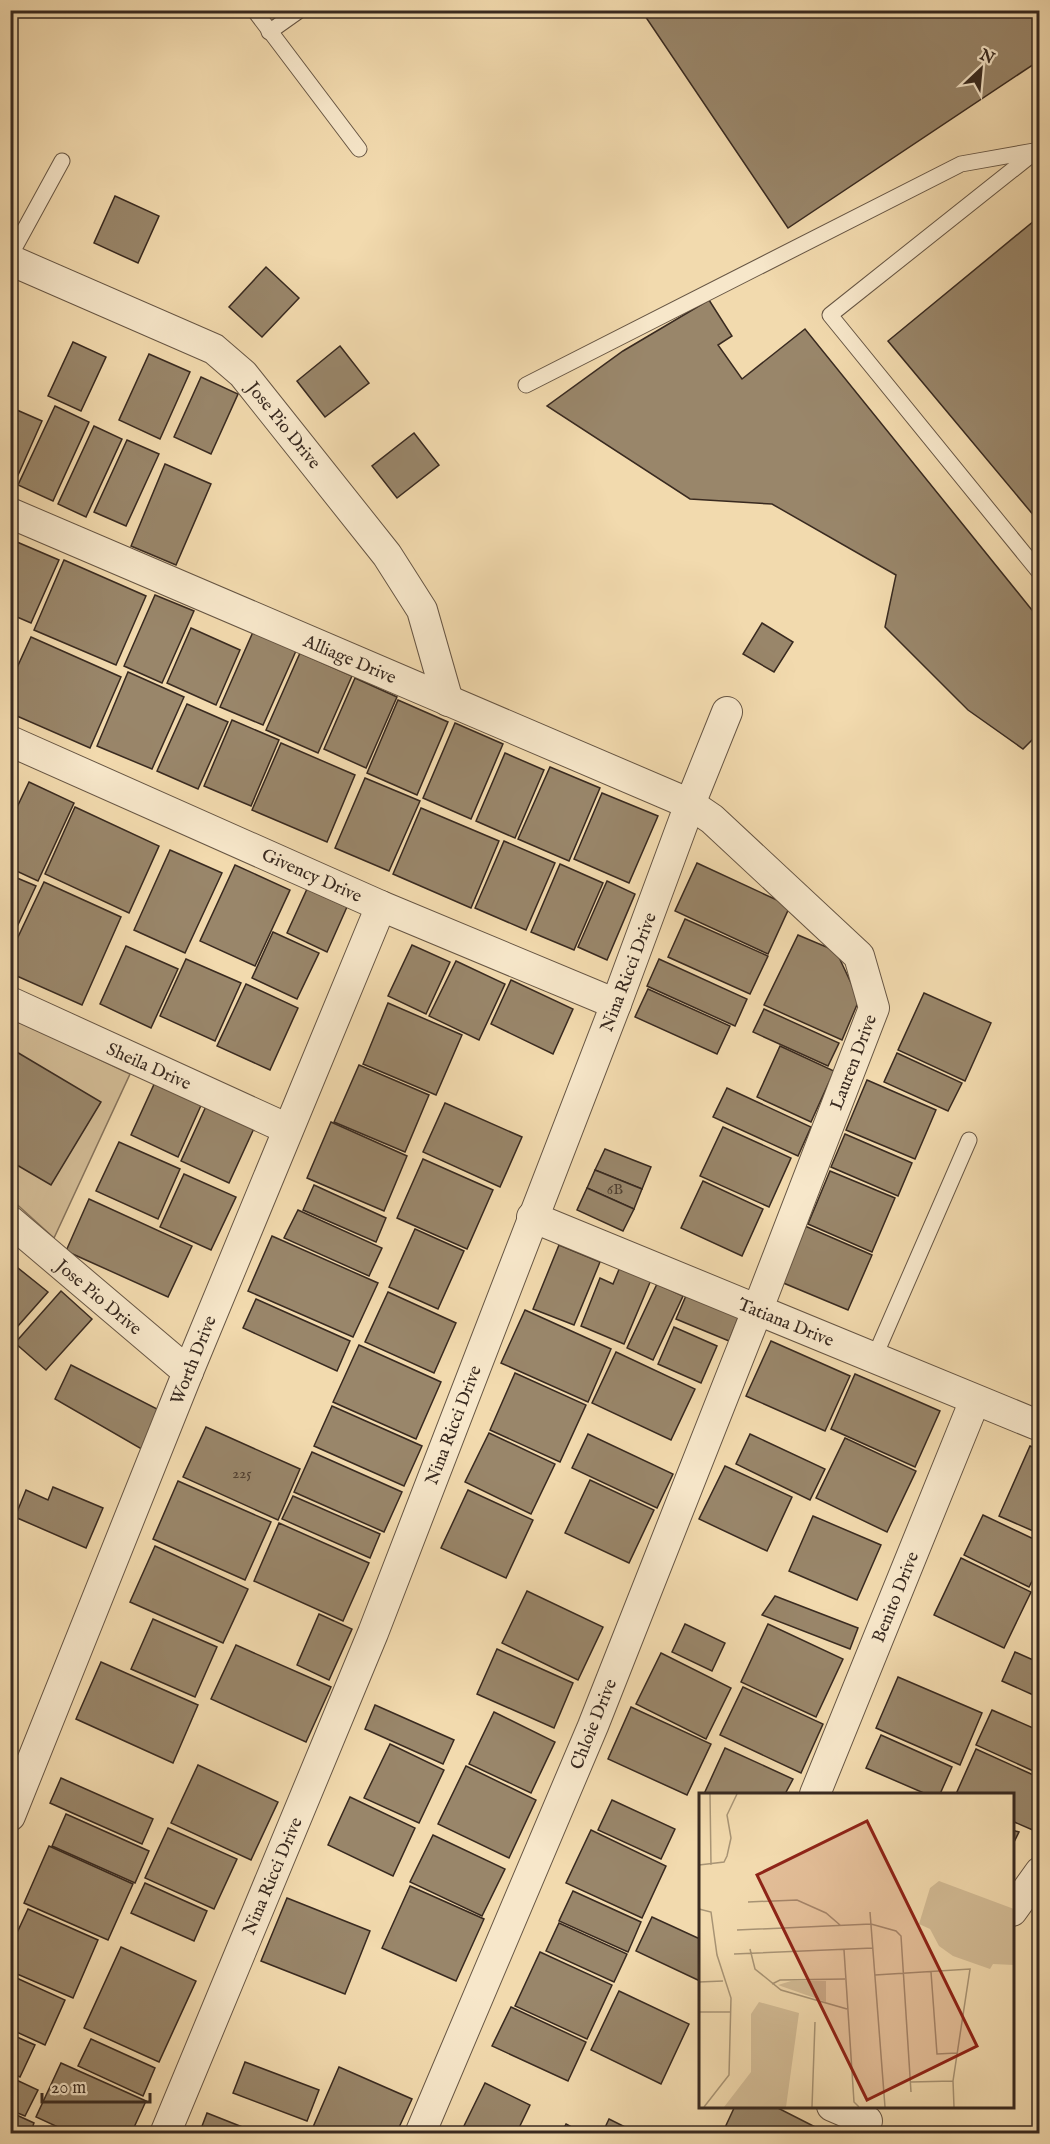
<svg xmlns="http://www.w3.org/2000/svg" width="1050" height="2144" viewBox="0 0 1050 2144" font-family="'IM FELL English',serif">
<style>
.green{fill:#d3bc96;stroke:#86735b;stroke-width:1.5}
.building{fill:#99866a;stroke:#392a20;stroke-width:1.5}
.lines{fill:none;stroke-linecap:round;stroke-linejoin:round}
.service-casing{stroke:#675644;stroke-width:17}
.minor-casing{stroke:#675644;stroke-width:32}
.service{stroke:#f7e7ca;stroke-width:15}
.minor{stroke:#f7e7ca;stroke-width:30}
.labels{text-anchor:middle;stroke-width:4.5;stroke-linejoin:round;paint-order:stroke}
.number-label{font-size:15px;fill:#514132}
.street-label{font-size:18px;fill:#392a20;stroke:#f7e7ca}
.inset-road{fill:none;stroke:#a89475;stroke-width:1.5}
.view{fill:#8f2418;fill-opacity:0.15;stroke:#8f2418;stroke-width:3}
.inset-edge{fill:none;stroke:#392a20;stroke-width:3}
</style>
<rect width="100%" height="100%" fill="#f2daae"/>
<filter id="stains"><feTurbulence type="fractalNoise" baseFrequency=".00333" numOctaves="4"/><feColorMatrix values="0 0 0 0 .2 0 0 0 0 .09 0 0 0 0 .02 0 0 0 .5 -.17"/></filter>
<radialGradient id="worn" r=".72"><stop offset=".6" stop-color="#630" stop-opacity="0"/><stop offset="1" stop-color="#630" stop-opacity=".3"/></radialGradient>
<!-- green -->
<polygon class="green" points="10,1017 130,1074 54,1238 11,1199"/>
<!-- building -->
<g class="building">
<polygon points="641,10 1040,10 1040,60 788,228"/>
<polygon points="115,196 159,216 138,263 94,243"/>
<polygon points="1040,216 1040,523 888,341"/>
<polygon points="266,267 299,298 262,337 229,307"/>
<polygon points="709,300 732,336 718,345 742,379 805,329 1040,620 1040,732 1023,749 968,710 885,627 896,575 772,504 690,499 547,406 623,351"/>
<polygon points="73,342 106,357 81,411 48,396"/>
<polygon points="340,346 369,383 325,417 297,381"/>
<polygon points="149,354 190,372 160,439 119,420"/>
<polygon points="201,377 238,394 211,454 174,437"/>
<polygon points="55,406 89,422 53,501 18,485"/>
<polygon points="10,407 42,421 11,491 10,491"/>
<polygon points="94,426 122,439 86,517 58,504"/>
<polygon points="414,433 439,465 397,498 372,466"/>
<polygon points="127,440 159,454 126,526 94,512"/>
<polygon points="165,464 211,484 176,565 131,546"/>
<polygon points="10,539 59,560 31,623 10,614"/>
<polygon points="64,560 146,596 116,665 34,630"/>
<polygon points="155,595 194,611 162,683 124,666"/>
<polygon points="762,623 793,642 774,672 743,654"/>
<polygon points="191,628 240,650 216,705 167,683"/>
<polygon points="253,632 296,651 263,725 220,707"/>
<polygon points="31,637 121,677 90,748 10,713 10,683"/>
<polygon points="300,653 352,676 318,753 266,730"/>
<polygon points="128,672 184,697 152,769 97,746"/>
<polygon points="355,678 397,697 366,768 324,749"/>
<polygon points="398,700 448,722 417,795 367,773"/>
<polygon points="187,704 228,722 198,789 157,771"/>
<polygon points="232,720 279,740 251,806 204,786"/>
<polygon points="455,723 503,744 471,819 423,798"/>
<polygon points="281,743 355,775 327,842 252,810"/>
<polygon points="505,753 544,770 515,838 476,821"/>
<polygon points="550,767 600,788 569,861 518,839"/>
<polygon points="365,778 420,801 389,871 335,848"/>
<polygon points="29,782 74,803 38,881 10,868 10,822"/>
<polygon points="602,793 658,816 629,883 574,859"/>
<polygon points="75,807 159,846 129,913 45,874"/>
<polygon points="421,808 499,841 471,908 393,874"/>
<polygon points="504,841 555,863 526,930 475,908"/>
<polygon points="170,850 222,873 185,953 134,930"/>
<polygon points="697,863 790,906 768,954 675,911"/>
<polygon points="560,864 603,883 574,950 531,932"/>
<polygon points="235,865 290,890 255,966 200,941"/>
<polygon points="10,875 36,886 10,942"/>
<polygon points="607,881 635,894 607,960 578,947"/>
<polygon points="44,882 121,917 82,1005 10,973 10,954"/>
<polygon points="307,889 347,907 327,952 287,933"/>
<polygon points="685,919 768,956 750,994 668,957"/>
<polygon points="273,932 319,953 297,999 252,978"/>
<polygon points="798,935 836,951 859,1000 842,1040 764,1005"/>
<polygon points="412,945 450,962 426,1014 388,996"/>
<polygon points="126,946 178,969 151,1028 100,1004"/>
<polygon points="186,959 241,983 215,1041 160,1016"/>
<polygon points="659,959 747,999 735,1026 647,986"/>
<polygon points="456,961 505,984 479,1040 429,1016"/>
<polygon points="511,980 573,1009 553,1054 491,1024"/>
<polygon points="246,984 298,1008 270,1070 217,1046"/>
<polygon points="648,989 730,1026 717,1054 635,1017"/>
<polygon points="924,993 991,1023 965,1081 898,1050"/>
<polygon points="388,1003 462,1035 436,1095 363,1064"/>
<polygon points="764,1009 839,1043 828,1066 753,1032"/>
<polygon points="780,1046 834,1071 811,1122 757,1097"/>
<polygon points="10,1048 101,1102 51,1185 10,1161"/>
<polygon points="897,1053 962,1083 948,1111 884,1082"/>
<polygon points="359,1065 429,1095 405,1152 334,1122"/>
<polygon points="156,1080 203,1101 178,1157 131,1135"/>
<polygon points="867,1080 936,1110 915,1159 846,1130"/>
<polygon points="727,1088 811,1127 798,1156 713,1117"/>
<polygon points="208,1102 256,1124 229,1183 181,1161"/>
<polygon points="445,1103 522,1137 500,1187 423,1152"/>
<polygon points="331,1122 407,1156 384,1211 307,1178"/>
<polygon points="723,1127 791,1158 769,1207 700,1176"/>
<polygon points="845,1134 912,1163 898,1196 831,1167"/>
<polygon points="119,1142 180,1169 158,1219 96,1191"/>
<polygon points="605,1149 651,1167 642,1189 595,1170"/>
<polygon points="423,1159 493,1190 467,1249 397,1218"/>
<polygon points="595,1170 642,1189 634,1209 587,1188"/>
<polygon points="830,1171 895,1198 872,1252 808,1224"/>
<polygon points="184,1174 236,1197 211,1250 160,1227"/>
<polygon points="703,1181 763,1209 742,1256 681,1228"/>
<polygon points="314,1185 386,1218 376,1242 303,1210"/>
<polygon points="587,1188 634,1209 623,1231 577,1210"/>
<polygon points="89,1199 192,1246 168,1297 66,1251"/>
<polygon points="298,1210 382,1248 369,1276 284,1238"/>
<polygon points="805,1226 872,1255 848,1310 781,1282"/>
<polygon points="415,1229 464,1251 438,1309 389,1287"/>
<polygon points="272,1236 378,1283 353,1337 248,1291"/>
<polygon points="559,1245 600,1262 574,1325 533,1309"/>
<polygon points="620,1267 651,1280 624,1344 581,1326 600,1278 613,1284"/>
<polygon points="18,1268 48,1292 10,1335 10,1277"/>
<polygon points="657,1284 683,1296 653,1360 627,1348"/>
<polygon points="61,1291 92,1319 46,1370 15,1343"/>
<polygon points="688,1291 740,1313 729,1341 676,1319"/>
<polygon points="388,1292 456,1323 434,1373 365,1342"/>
<polygon points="256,1299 350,1341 337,1371 243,1328"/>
<polygon points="525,1310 611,1349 588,1402 501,1363"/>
<polygon points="674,1327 717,1346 701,1383 658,1364"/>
<polygon points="771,1341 850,1376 825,1431 746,1396"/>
<polygon points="359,1345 441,1382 416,1439 333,1402"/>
<polygon points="616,1352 695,1389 671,1440 592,1403"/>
<polygon points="71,1365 163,1412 145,1451 55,1399"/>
<polygon points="515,1373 586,1405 560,1462 490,1430"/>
<polygon points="855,1374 940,1411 915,1467 831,1429"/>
<polygon points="332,1406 422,1446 404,1486 314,1446"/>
<polygon points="206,1427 300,1469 278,1520 183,1477"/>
<polygon points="489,1433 555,1464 531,1514 465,1482"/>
<polygon points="588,1434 673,1474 657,1508 572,1468"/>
<polygon points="750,1434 825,1469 810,1500 736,1464"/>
<polygon points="845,1438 916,1471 887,1532 816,1498"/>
<polygon points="1030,1446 1040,1450 1040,1534 999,1516"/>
<polygon points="312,1452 402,1492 384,1532 294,1492"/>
<polygon points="725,1466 792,1497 767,1551 699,1519"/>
<polygon points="590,1480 654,1510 629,1563 565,1533"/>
<polygon points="178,1481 271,1522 245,1580 153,1539"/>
<polygon points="53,1487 103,1508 86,1548 15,1517 26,1490 48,1500"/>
<polygon points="468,1490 533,1520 506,1578 441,1548"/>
<polygon points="293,1496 380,1534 370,1558 282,1519"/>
<polygon points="983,1515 1040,1542 1040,1566 1029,1587 964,1555"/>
<polygon points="813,1516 881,1545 857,1600 789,1571"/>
<polygon points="279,1523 369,1563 343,1621 254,1581"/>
<polygon points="155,1546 248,1589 223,1643 130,1602"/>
<polygon points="961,1558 1031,1592 1004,1648 934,1615"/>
<polygon points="527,1591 603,1627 578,1680 502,1643"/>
<polygon points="775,1596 858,1628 850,1649 762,1615"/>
<polygon points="319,1614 352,1629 329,1680 297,1665"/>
<polygon points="153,1619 217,1647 195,1697 131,1669"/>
<polygon points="685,1624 725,1643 712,1671 672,1652"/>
<polygon points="768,1624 843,1659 816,1717 741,1682"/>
<polygon points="236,1645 331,1687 306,1742 211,1699"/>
<polygon points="497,1649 573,1683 554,1728 477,1694"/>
<polygon points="1015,1652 1040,1663 1040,1698 1002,1681"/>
<polygon points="661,1653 731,1688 706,1739 636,1704"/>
<polygon points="101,1662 198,1705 173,1763 76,1719"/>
<polygon points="898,1677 982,1713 960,1765 876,1728"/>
<polygon points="743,1687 823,1724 801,1773 720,1735"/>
<polygon points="375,1705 454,1740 443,1764 365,1729"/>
<polygon points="631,1707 711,1744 687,1795 608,1759"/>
<polygon points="992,1710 1040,1731 1040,1774 976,1745"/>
<polygon points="494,1712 555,1742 531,1793 469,1764"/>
<polygon points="881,1735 952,1767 940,1794 926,1794 866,1768"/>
<polygon points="390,1744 444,1770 419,1823 364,1798"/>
<polygon points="725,1748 793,1779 785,1794 704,1794"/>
<polygon points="976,1749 1040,1778 1040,1820 1035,1831 1012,1821 1012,1794 956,1794"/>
<polygon points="198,1765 278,1802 251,1860 171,1823"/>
<polygon points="466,1766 536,1800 509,1858 438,1824"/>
<polygon points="61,1778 153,1819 142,1844 50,1803"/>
<polygon points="350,1797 415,1828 393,1876 328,1845"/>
<polygon points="612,1800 675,1829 661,1859 598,1830"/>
<polygon points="66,1814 149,1851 135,1883 52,1846"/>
<polygon points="168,1828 237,1859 214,1909 145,1878"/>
<polygon points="591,1830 666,1866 642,1918 566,1883"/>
<polygon points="1012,1830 1019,1832 1012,1846"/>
<polygon points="433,1835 505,1869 482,1916 410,1882"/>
<polygon points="49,1846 133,1884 108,1940 24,1903"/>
<polygon points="145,1883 207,1911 194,1941 131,1913"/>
<polygon points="410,1886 484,1919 456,1981 382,1948"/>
<polygon points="573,1891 641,1922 628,1952 559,1921"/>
<polygon points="287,1898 370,1931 345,1994 261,1961"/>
<polygon points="28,1909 98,1940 73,1998 10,1971 10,1948"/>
<polygon points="652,1917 700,1939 700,1981 636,1951"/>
<polygon points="559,1923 627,1954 614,1982 546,1951"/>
<polygon points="121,1947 196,1981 159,2062 84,2028"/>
<polygon points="540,1952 612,1985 587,2039 515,2006"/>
<polygon points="10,1975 65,2000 45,2045 10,2029"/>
<polygon points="619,1991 689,2024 661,2084 591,2050"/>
<polygon points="511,2007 586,2042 568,2081 492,2046"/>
<polygon points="10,2034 35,2045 20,2077 10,2072"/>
<polygon points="91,2039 155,2068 143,2096 78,2066"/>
<polygon points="245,2062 319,2090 307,2121 233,2093"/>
<polygon points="61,2063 146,2101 131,2134 73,2134 36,2117"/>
<polygon points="339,2067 412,2099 396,2134 310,2134"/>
<polygon points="10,2077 38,2090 25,2116 10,2110"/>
<polygon points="485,2083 530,2105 516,2134 460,2134"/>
<polygon points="735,2106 774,2106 829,2134 722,2134"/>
<polygon points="10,2112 34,2123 30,2134 10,2134"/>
<polygon points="207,2113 260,2134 199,2134"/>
<polygon points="609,2119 639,2134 602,2134"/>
<polygon points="566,2124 584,2134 561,2134"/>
</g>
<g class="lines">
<!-- service casing -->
<g class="service-casing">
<g id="service">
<polyline points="254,10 359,149"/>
<polyline points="269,32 300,10"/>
<polyline points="1040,148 830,315 1040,573"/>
<polyline points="10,256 62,161"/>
<polyline points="526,385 961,164 1034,151"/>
<polyline points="874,1358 969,1140"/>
</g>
</g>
<!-- minor casing -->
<g class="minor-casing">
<g id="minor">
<polyline points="10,260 214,349 243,374 387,555 422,610 448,701"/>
<polyline points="10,513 690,804 712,819 859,956 874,1008 757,1311 593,1726 420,2134"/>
<polyline points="10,741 381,906 616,1004"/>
<polyline points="10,1002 288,1129"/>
<polyline points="532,1217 1040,1426"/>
<polyline points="10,1221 188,1372"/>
<polyline points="815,1794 975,1400"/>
<polyline points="10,1816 188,1372 381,906"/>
<polyline points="1012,1911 1040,1872"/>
<polyline points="832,2106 867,2121"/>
<polyline points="165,2134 373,1633 616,1004 690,804 727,712"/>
</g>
</g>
<!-- service -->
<use href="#service" class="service"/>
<!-- minor -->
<use href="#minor" class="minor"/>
</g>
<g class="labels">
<!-- number labels -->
<g class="number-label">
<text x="615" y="1194">6B</text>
<text x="242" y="1478">225</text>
</g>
<!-- street labels -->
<g class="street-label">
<text transform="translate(284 425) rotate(51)" y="6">Jose Pio Drive</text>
<text transform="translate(350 659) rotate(23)" y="6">Alliage Drive</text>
<text transform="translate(312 875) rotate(24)" y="6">Givency Drive</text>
<text transform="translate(628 972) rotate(-69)" y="6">Nina Ricci Drive</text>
<text transform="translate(853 1062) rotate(-69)" y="6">Lauren Drive</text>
<text transform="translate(149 1066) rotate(24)" y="6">Sheila Drive</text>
<text transform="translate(99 1297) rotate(40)" y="6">Jose Pio Drive</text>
<text transform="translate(786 1322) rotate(22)" y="6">Tatiana Drive</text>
<text transform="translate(193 1360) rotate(-68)" y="6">Worth Drive</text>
<text transform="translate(453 1425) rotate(-69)" y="6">Nina Ricci Drive</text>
<text transform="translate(895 1597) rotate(-68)" y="6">Benito Drive</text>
<text transform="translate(593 1724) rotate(-68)" y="6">Chloie Drive</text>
<text transform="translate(272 1876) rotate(-67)" y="6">Nina Ricci Drive</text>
</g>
</g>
<!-- overview -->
<g transform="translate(699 1793)">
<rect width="315" height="315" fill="#f2daae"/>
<path d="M240 88 315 116V172L294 171 291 176 254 163 240 153 231 136 220 131 231 95ZM60 209 100 220 87 314H25L52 279V221Z" fill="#d3bc96"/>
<path d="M92 188H127V209L79 192Z" fill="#d3bc96"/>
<path class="inset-road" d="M11 1 12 72M0 72 25 69 28 63 32 45 28 22 38 1M49 109 98 107 127 120 141 132M0 116 12 119 18 162 32 205 30 282 5 314M171 119 186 314M38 137 172 131 197 138 202 143 212 299M51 156 56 176 82 197 148 216M145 157 155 309 160 314M35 161 174 155M232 179 238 261 258 260M176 182 271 176 254 288 255 314M0 189 24 188M73 191 81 187 146 186M0 219H31M212 289 254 288M113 314 116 229"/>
<path class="view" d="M168 28 278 253 168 307 58 82Z"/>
<rect width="315" height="315" class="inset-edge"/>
</g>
<!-- margin -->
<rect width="1050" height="2144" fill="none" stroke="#f2daae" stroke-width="36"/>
<rect x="12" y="12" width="1026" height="2120" fill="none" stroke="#392a20" stroke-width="3"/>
<rect x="18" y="18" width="1014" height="2108" fill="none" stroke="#392a20" stroke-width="1.5"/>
<!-- north arrow -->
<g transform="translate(981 69) rotate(26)" stroke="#f7e7ca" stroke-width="4.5" paint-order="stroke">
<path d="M0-4.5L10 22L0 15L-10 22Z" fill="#392a20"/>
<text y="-9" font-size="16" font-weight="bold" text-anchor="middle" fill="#392a20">N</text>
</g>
<!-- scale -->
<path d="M42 2093v9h108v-9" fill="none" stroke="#392a20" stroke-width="3"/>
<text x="51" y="2093" font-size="18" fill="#392a20" stroke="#f7e7ca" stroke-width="4.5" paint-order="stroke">20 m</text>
<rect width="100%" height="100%" filter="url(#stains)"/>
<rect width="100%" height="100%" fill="url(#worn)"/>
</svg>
